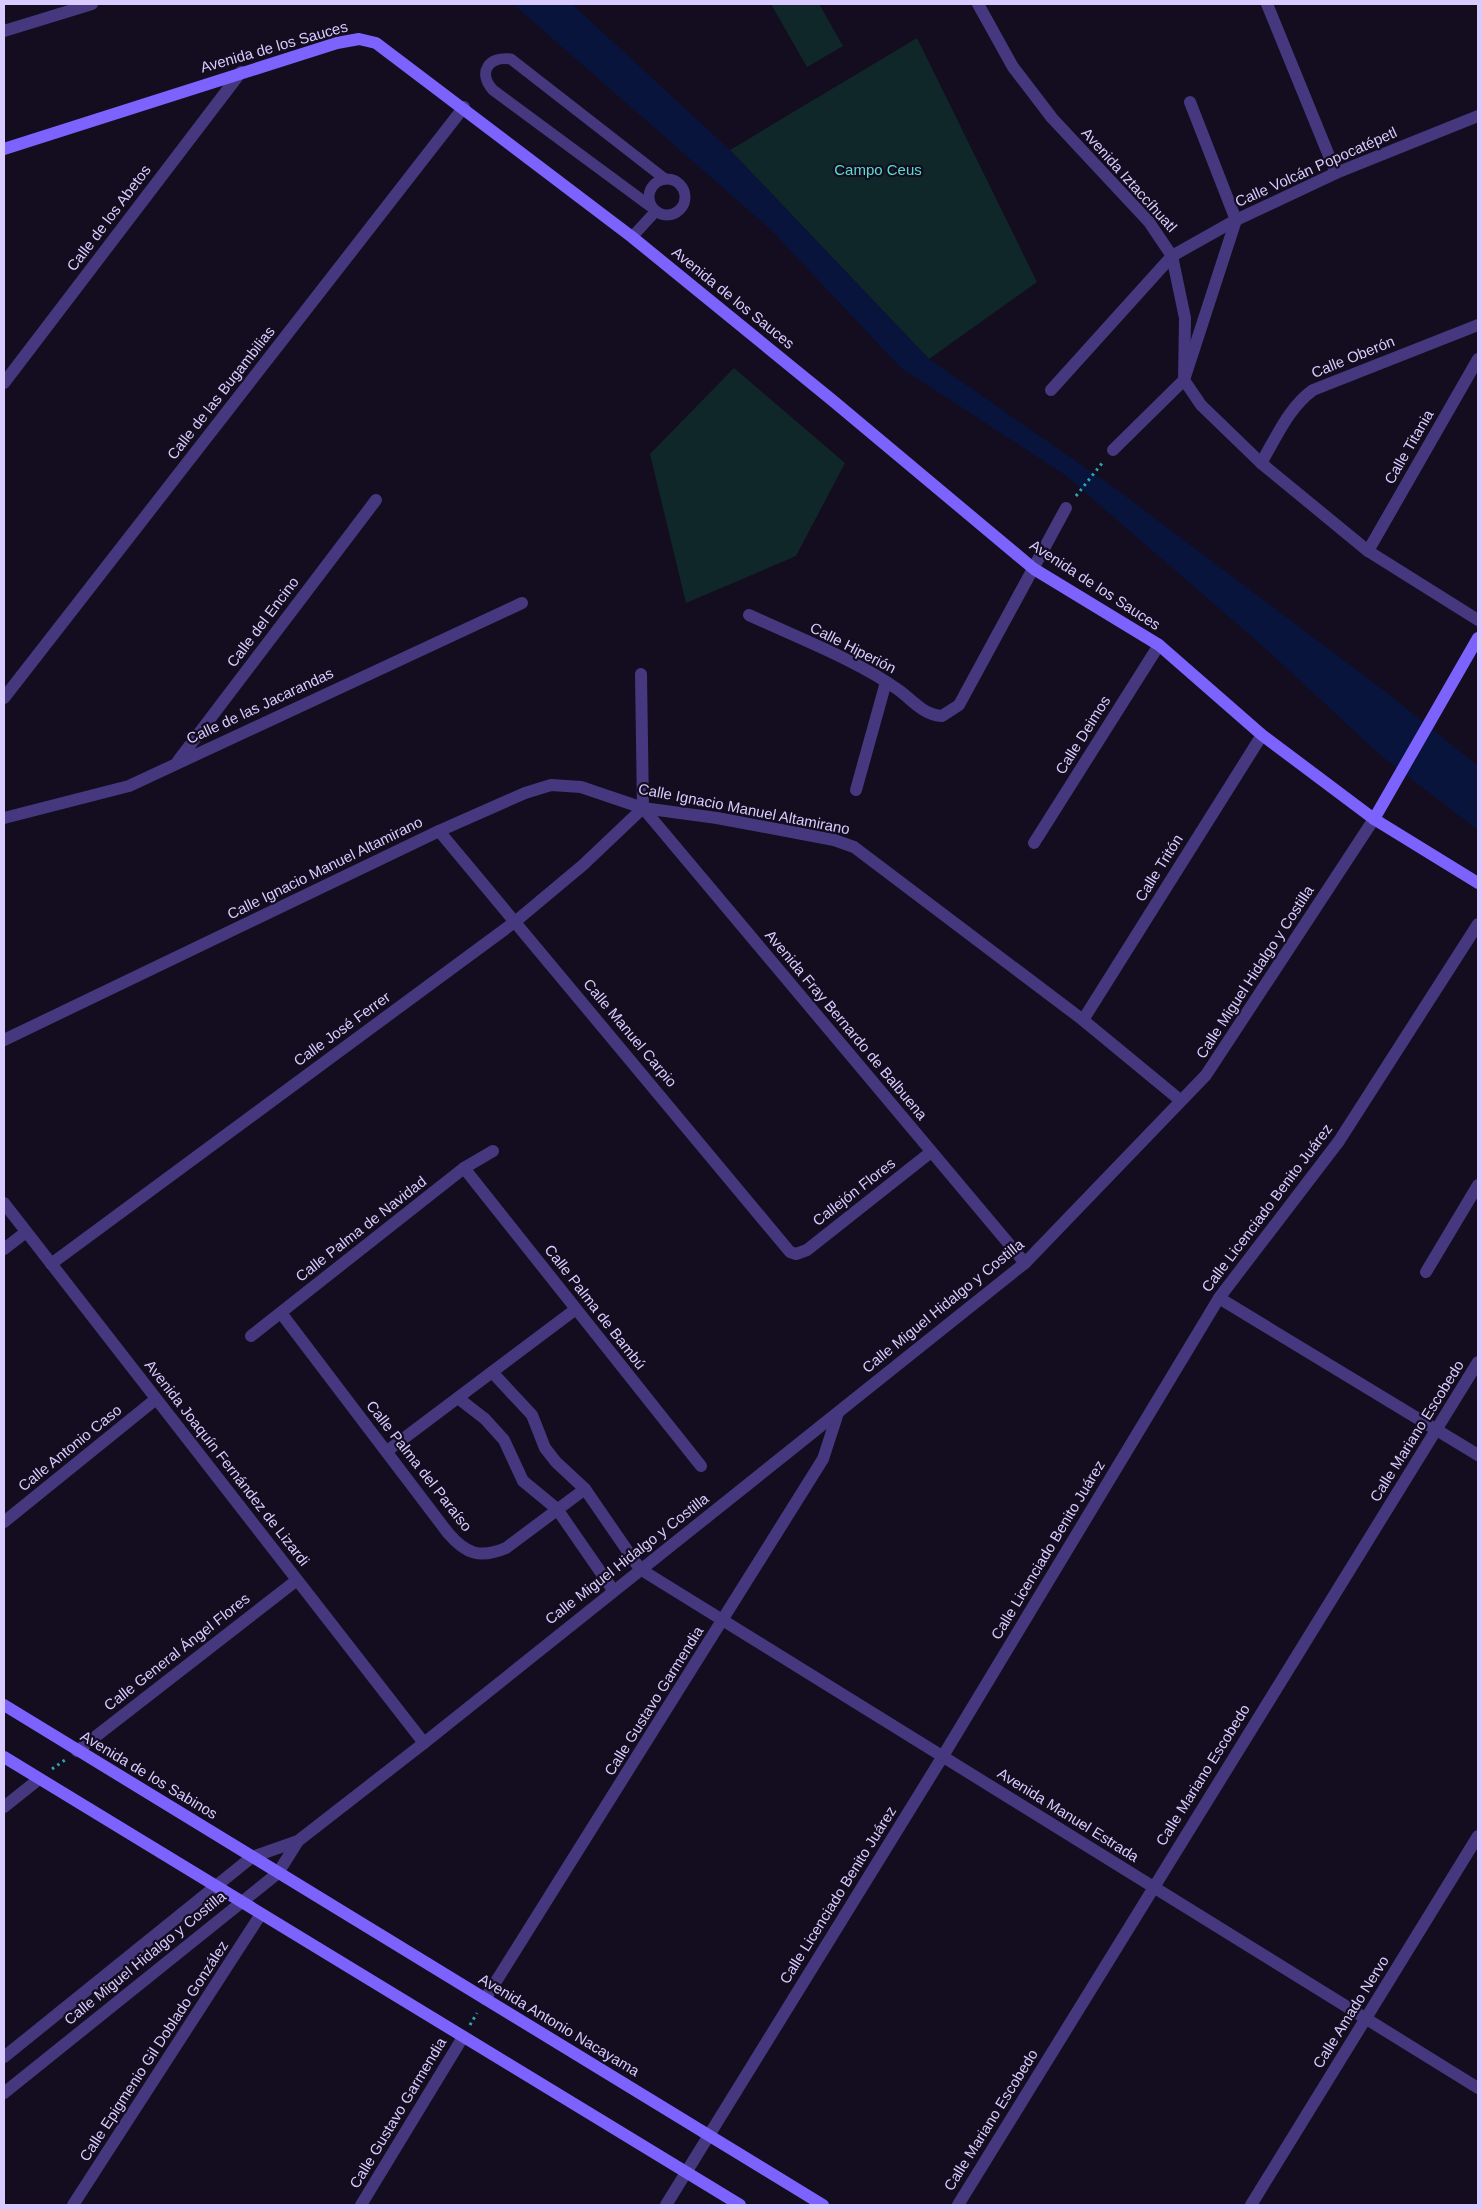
<svg xmlns="http://www.w3.org/2000/svg" width="1482" height="2209" viewBox="0 0 1482 2209" font-family="Arial,sans-serif">
<style>
.green{fill:#102729}
.water{fill:#09143c}
.lines{fill:none;stroke-linecap:round;stroke-linejoin:round}
.path{stroke:#2ea5b0;stroke-width:3;stroke-dasharray:2.5 4;stroke-linecap:butt}
.service{stroke:#45387e;stroke-width:11}
.pedestrian{stroke:#45387e;stroke-width:12}
.minor{stroke:#45387e;stroke-width:12}
.tertiary{stroke:#45387e;stroke-width:12}
.secondary{stroke:#7d63fe;stroke-width:12}
.labels{text-anchor:middle;stroke-width:4.5;stroke-linejoin:round;paint-order:stroke}
.street-label{font-size:15px;fill:#d9cbff;stroke:#130d1f}
.park-label{font-size:15px;fill:#59ddcf;stroke:#130d1f}
</style>
<rect width="100%" height="100%" fill="#130d1f"/>
<!-- green -->
<g class="green">
<polygon points="771,4 819,4 843,46 807,67"/>
<polygon points="917,38 1037,282 929,359 730,150"/>
<polygon points="734,368 845,463 796,556 686,603 650,454"/>
</g>
<!-- water -->
<polygon class="water" points="513,4 572,4 730,150 929,359 1116,489 1386,692 1478,766 1478,830 1380,755 1266,649 1065,475 901,368 771,230"/>
<g class="lines">
<!-- path -->
<g class="path">
<polyline points="1076,496 1103,462"/>
<polyline points="52,1769 65,1760"/>
<polyline points="470,2025 477,2013"/>
</g>
<!-- service -->
<g class="service">
<circle cx="667" cy="197" r="18"/>
<path d="M650 206 493 90C477 72 489 56 511 59L665 179"/>
<polyline points="632,237 655,212"/>
</g>
<!-- pedestrian -->
<polyline class="pedestrian" points="1051,390 1172,256"/>
<!-- minor -->
<g class="minor">
<polyline points="978,4 1013,67 1052,118 1149,222 1172,256 1185,318 1184,380 1201,405 1261,463 1368,551 1478,620"/>
<polyline points="1267,4 1336,173"/>
<polyline points="4,31 92,4"/>
<polyline points="1172,256 1236,220 1336,173 1478,116"/>
<polyline points="4,383 241,72"/>
<polyline points="1113,450 1184,380 1236,220 1190,102"/>
<path d="M1261 463C1276 438 1289 407 1313 390L1478 325"/>
<polyline points="1368,551 1478,359"/>
<path d="M749 615C796 637 859 661 900 691 913 701 924 715 942 716L959 705 1066 508"/>
<polyline points="641,674 643,808"/>
<polyline points="4,698 464,107"/>
<polyline points="178,761 376,500"/>
<polyline points="856,790 886,682"/>
<polyline points="643,808 1025,1263"/>
<polyline points="4,818 129,786 522,603"/>
<polyline points="439,831 790,1252 796,1254 807,1250 931,1152"/>
<polyline points="1034,843 1159,645"/>
<polyline points="1083,1020 1262,735"/>
<polyline points="4,1040 439,831 525,793 551,785 581,787 643,808 717,818 834,840 854,847 1083,1020 1180,1100"/>
<polyline points="464,1168 701,1466"/>
<polyline points="4,1203 424,1743"/>
<polyline points="4,1249 26,1232"/>
<polyline points="51,1264 516,921 583,865 643,808"/>
<polyline points="1426,1272 1478,1185"/>
<polyline points="1219,1298 1478,1455"/>
<path d="M281 1313 448 1533C466 1554 480 1559 506 1548L585 1489"/>
<polyline points="251,1336 464,1168 493,1151"/>
<polyline points="492,1372 532,1415 545,1448 556,1462 585,1489 640,1569 1478,2088"/>
<polyline points="458,1398 485,1419 504,1440 523,1481 557,1509 613,1590"/>
<polyline points="387,1451 576,1309"/>
<polyline points="4,1522 156,1399"/>
<polyline points="77,1751 297,1580"/>
<polyline points="4,1807 39,1779"/>
<polyline points="485,1999 823,1459 838,1413"/>
<polyline points="73,2205 261,1914"/>
<polyline points="361,2205 463,2037"/>
<polyline points="958,2205 1478,1362"/>
<polyline points="1251,2205 1478,1836"/>
</g>
<!-- tertiary -->
<g class="tertiary">
<polyline points="4,2057 252,1857 298,1841 424,1743 1025,1263 1206,1075 1374,819"/>
<polyline points="4,2093 278,1873 298,1841"/>
<polyline points="666,2205 943,1756 1219,1298 1339,1141 1478,924"/>
</g>
<!-- secondary -->
<g class="secondary">
<polyline points="4,149 337,43 359,39 376,43 632,237 832,400 1034,569 1159,645 1262,735 1374,819 1478,883"/>
<polyline points="1374,819 1478,638"/>
<polyline points="4,1705 823,2205"/>
<polyline points="4,1757 740,2205"/>
</g>
</g>
<g class="labels">
<!-- street labels -->
<g class="street-label">
<text transform="translate(274 47) rotate(-16)" y="5">Avenida de los Sauces</text>
<text transform="translate(1316 167) rotate(-24)" y="5">Calle Volcán Popocatépetl</text>
<text transform="translate(1129 180) rotate(48)" y="5">Avenida Iztaccíhuatl</text>
<text transform="translate(109 218) rotate(-53)" y="5">Calle de los Abetos</text>
<text transform="translate(733 298) rotate(39)" y="5">Avenida de los Sauces</text>
<text transform="translate(1353 357) rotate(-22)" y="5">Calle Oberón</text>
<text transform="translate(221 393) rotate(-52)" y="5">Calle de las Bugambilias</text>
<text transform="translate(1409 447) rotate(-60)" y="5">Calle Titania</text>
<text transform="translate(1095 585) rotate(33)" y="5">Avenida de los Sauces</text>
<text transform="translate(263 622) rotate(-53)" y="5">Calle del Encino</text>
<text transform="translate(853 648) rotate(27)" y="5">Calle Hiperión</text>
<text transform="translate(260 706) rotate(-25)" y="5">Calle de las Jacarandas</text>
<text transform="translate(1083 735) rotate(-58)" y="5">Calle Deimos</text>
<text transform="translate(744 809) rotate(11)" y="5">Calle Ignacio Manuel Altamirano</text>
<text transform="translate(325 868) rotate(-26)" y="5">Calle Ignacio Manuel Altamirano</text>
<text transform="translate(1159 868) rotate(-58)" y="5">Calle Tritón</text>
<text transform="translate(1255 972) rotate(-57)" y="5">Calle Miguel Hidalgo y Costilla</text>
<text transform="translate(846 1025) rotate(50)" y="5">Avenida Fray Bernardo de Balbuena</text>
<text transform="translate(342 1029) rotate(-36)" y="5">Calle José Ferrer</text>
<text transform="translate(630 1033) rotate(50)" y="5">Calle Manuel Carpio</text>
<text transform="translate(854 1192) rotate(-38)" y="5">Callejón Flores</text>
<text transform="translate(1267 1208) rotate(-53)" y="5">Calle Licenciado Benito Juárez</text>
<text transform="translate(361 1229) rotate(-38)" y="5">Calle Palma de Navidad</text>
<text transform="translate(943 1306) rotate(-39)" y="5">Calle Miguel Hidalgo y Costilla</text>
<text transform="translate(595 1307) rotate(52)" y="5">Calle Palma de Bambú</text>
<text transform="translate(1417 1431) rotate(-58)" y="5">Calle Mariano Escobedo</text>
<text transform="translate(70 1448) rotate(-39)" y="5">Calle Antonio Caso</text>
<text transform="translate(227 1463) rotate(52)" y="5">Avenida Joaquín Fernández de Lizardi</text>
<text transform="translate(419 1466) rotate(52)" y="5">Calle Palma del Paraíso</text>
<text transform="translate(1048 1550) rotate(-59)" y="5">Calle Licenciado Benito Juárez</text>
<text transform="translate(627 1559) rotate(-38)" y="5">Calle Miguel Hidalgo y Costilla</text>
<text transform="translate(177 1652) rotate(-38)" y="5">Calle General Ángel Flores</text>
<text transform="translate(654 1701) rotate(-58)" y="5">Calle Gustavo Garmendia</text>
<text transform="translate(149 1775) rotate(31)" y="5">Avenida de los Sabinos</text>
<text transform="translate(1203 1775) rotate(-58)" y="5">Calle Mariano Escobedo</text>
<text transform="translate(1068 1815) rotate(32)" y="5">Avenida Manuel Estrada</text>
<text transform="translate(838 1895) rotate(-58)" y="5">Calle Licenciado Benito Juárez</text>
<text transform="translate(145 1958) rotate(-39)" y="5">Calle Miguel Hidalgo y Costilla</text>
<text transform="translate(1351 2012) rotate(-58)" y="5">Calle Amado Nervo</text>
<text transform="translate(559 2025) rotate(31)" y="5">Avenida Antonio Nacayama</text>
<text transform="translate(154 2051) rotate(-57)" y="5">Calle Epigmenio Gil Doblado González</text>
<text transform="translate(398 2113) rotate(-59)" y="5">Calle Gustavo Garmendia</text>
<text transform="translate(991 2120) rotate(-58)" y="5">Calle Mariano Escobedo</text>
</g>
<!-- park labels -->
<g class="park-label">
<text x="878" y="175">Campo Ceus</text>
</g>
</g>
<!-- border -->
<rect width="1482" height="2209" fill="none" stroke="#d9cbff" stroke-width="10"/>
</svg>
